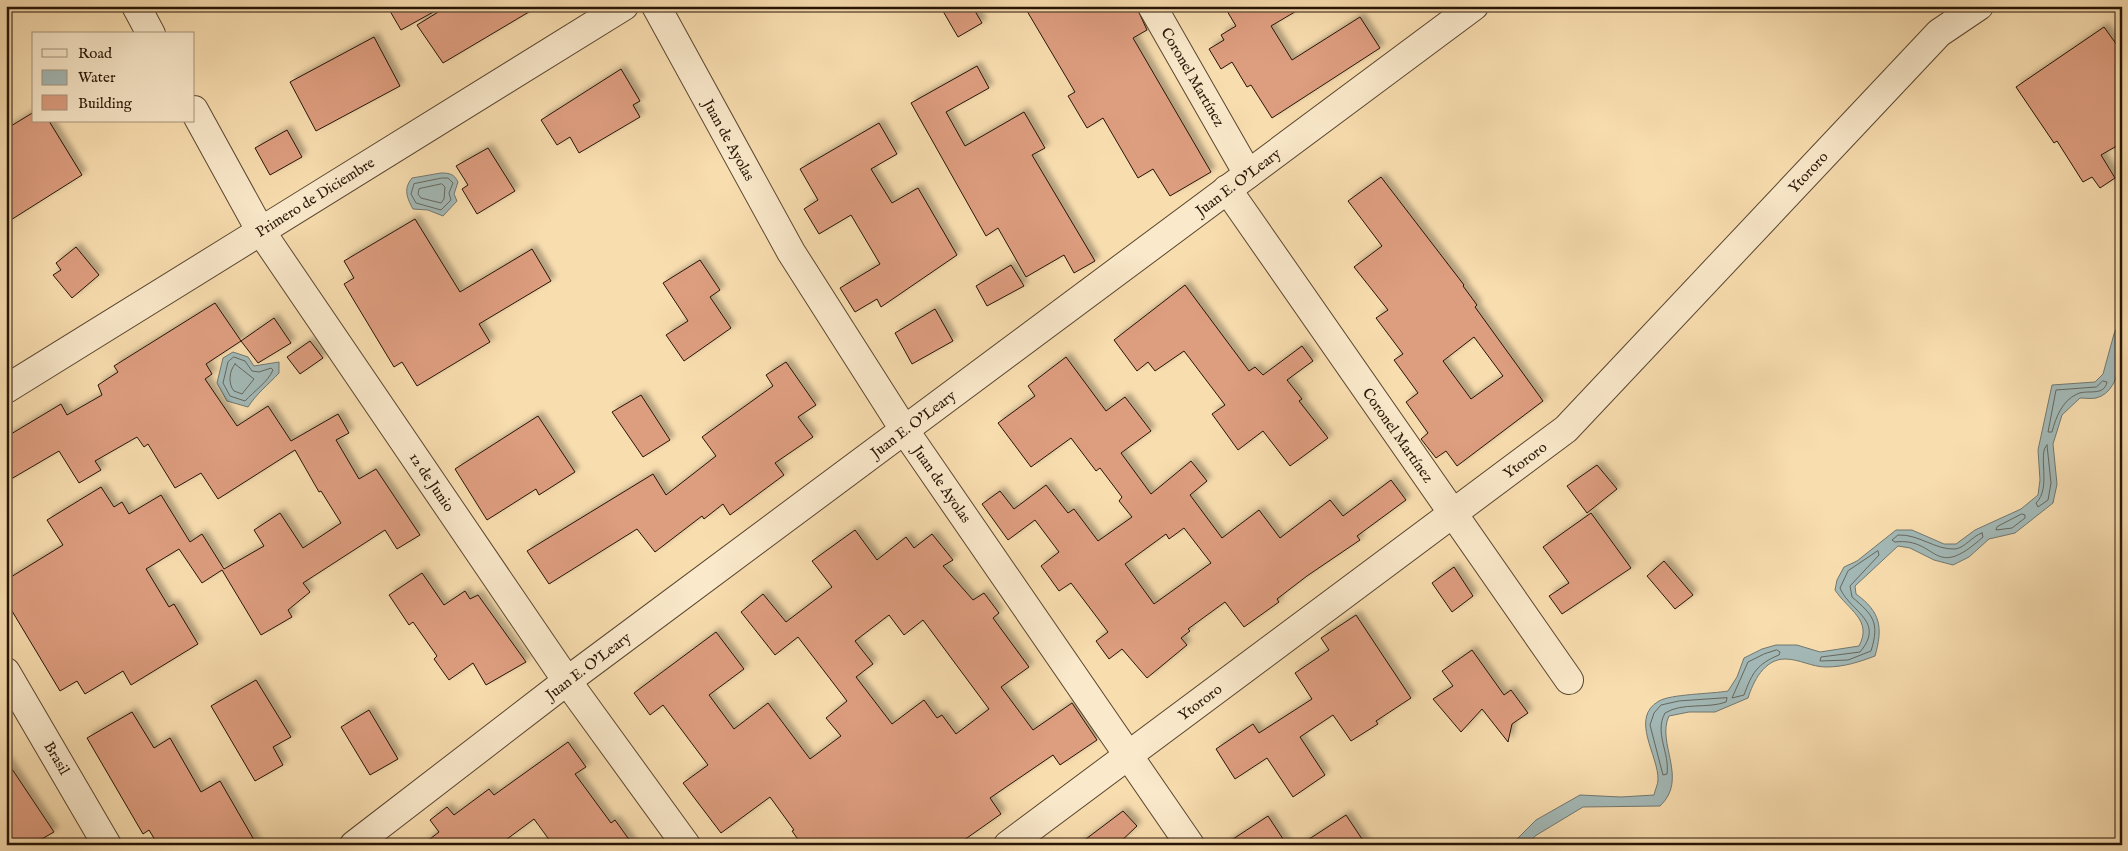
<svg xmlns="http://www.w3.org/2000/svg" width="2128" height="851" viewBox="0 0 2128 851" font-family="'IM FELL English',serif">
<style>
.water{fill:#a3b9b7;stroke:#717770}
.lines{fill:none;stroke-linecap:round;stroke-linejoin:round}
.shore{stroke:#65675e;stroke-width:1}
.building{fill:#dd9d7f;stroke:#271505;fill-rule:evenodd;filter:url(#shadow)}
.street-casing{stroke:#5b4730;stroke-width:30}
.street{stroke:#fae9cb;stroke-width:28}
.labels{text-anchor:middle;stroke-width:4;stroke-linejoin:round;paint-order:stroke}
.street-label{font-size:15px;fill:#271505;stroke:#fae9cb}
</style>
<defs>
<filter id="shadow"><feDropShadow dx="4.5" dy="-4.5" stdDeviation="2.5" flood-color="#0004"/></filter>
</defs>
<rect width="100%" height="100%" fill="#f8ddaf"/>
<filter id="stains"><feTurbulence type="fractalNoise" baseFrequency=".004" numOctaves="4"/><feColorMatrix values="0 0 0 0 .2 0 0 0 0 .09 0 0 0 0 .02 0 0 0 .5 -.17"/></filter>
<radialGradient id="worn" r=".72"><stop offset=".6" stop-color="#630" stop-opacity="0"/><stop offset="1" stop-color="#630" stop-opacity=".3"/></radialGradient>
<!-- water -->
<g class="water">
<path d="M441 173C450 173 454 174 458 182L454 194 457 201 443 216 428 210 413 209C407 198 403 189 412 178Z"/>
<path d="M2122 316C2122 339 2125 391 2096 398 2091 399 2085 398 2080 398L2062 415 2053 444 2057 484 2053 503 2015 533 1989 539 1969 557 1953 565 1934 560 1910 548 1898 546 1855 586 1856 594C1881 612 1883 628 1875 656 1859 662 1844 667 1826 667 1812 667 1799 659 1785 659 1764 659 1753 682 1748 698L1715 712H1689L1669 716C1656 743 1689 779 1660 806L1583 807 1535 836 1528 845H1511L1536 820 1580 795 1621 797 1654 795C1655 790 1658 784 1658 780 1659 756 1629 718 1659 701 1671 694 1711 694 1728 691L1737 677 1744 658 1762 649 1776 645H1797L1820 652 1859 646C1873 620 1848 610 1835 590L1837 580 1844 567 1857 561 1896 530H1912L1944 544H1956L1975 530 2021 509 2038 495 2040 480 2038 450 2052 385 2095 382 2103 374 2114 334Z"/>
<path d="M233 352 248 357 254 366 279 362V373C268 385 257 393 248 407L227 401 217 383 223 358Z"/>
</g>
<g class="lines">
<!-- shore -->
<g class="shore">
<polygon points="442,178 448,178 453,183 449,193 451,200 441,210 416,203 411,194 414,184"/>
<polygon points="442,184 445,187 444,199 441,203 421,198 418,194 419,189"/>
<path d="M234 357 245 361 252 371 259 372 271 368 273 370C268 382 254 391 245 401L230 396 223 383 228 362Z"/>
<path d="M235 364 254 379 242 394 234 391C228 384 229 371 235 364Z"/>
<path d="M2103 381 2107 382C2104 397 2087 389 2077 394 2062 401 2056 417 2052 432H2048L2056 390 2096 387Z"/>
<path d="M2047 445 2051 483 2048 500 2038 507 2036 503C2052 488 2037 453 2047 445Z"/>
<polygon points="2022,514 2025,515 2025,518 2012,528 1996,530 1997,527"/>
<path d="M1982 533 1983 537C1932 583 1939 537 1895 542L1892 540 1898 535C1919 534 1935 550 1955 549 1965 548 1972 536 1982 533Z"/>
<path d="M1878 551 1879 555 1850 586 1852 597C1873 615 1880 622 1871 651L1848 660 1820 661 1821 657 1860 652C1886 621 1850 612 1840 588L1848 571Z"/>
<path d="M1777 650 1780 652 1779 655C1757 664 1752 673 1744 695L1732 698 1748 662 1764 654Z"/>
<path d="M1727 698 1726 702C1707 709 1683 702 1665 713 1654 733 1670 753 1667 774L1663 775 1650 725 1654 713 1661 705 1679 701Z"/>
</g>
</g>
<!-- building -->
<g class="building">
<polygon points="387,6 444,6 401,30"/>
<polygon points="448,6 539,6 443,63 417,25"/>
<polygon points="940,6 972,6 982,23 958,37"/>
<polygon points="1024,6 1136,6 1147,30 1133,38 1211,172 1170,196 1153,169 1138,178 1103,118 1087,128 1068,96 1075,92"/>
<polygon points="1224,6 1305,6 1271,26 1292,60 1360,17 1380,48 1272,118 1251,85 1247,87 1232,62 1221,69 1209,49 1224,40 1221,35 1236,26"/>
<polygon points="2104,27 2122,52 2122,143 2101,155 2115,178 2100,188 2092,177 2083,182 2057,141 2054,143 2016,87"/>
<polygon points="374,37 400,86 316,131 290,82"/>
<polygon points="977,66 989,88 946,112 965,146 1024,112 1045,148 1032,155 1095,261 1074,273 1064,255 1026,277 998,228 986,236 911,103"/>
<polygon points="621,69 640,101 633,105 640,117 579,153 570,137 557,145 541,120"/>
<polygon points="34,112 34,121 49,121 82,175 6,223 6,129"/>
<polygon points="879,123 897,154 871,169 892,203 918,188 957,255 881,307 877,299 855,312 840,288 880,264 851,215 819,234 804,209 818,200 800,169"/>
<polygon points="287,130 302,157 270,175 255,148"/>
<polygon points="488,148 515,191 477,214 462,189 468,185 456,166"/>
<path d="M1381 177 1464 285 1463 286 1477 305 1475 307 1543 401 1457 466 1446 451 1436 458 1421 439 1428 433 1406 402 1418 393 1394 360 1403 354 1376 318 1388 310 1354 267 1382 246 1348 201ZM1474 337 1503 376 1471 399 1443 361Z"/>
<polygon points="415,219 460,292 532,249 551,281 479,324 490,342 417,386 402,362 394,367 344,284 354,278 344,261"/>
<polygon points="76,247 99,275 72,298 53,275 61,270 56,263"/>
<polygon points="700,260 720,290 710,297 731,328 684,361 666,335 688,321 663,283"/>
<polygon points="1011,265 1024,286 987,306 976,286"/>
<polygon points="1185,285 1249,371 1255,367 1263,375 1302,346 1313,361 1287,380 1302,399 1299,401 1328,438 1290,466 1263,431 1238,450 1212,414 1225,405 1184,351 1155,371 1148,362 1137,371 1114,340"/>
<polygon points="215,303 241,341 206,364 212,374 205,379 237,426 268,406 291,441 338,414 349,433 336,440 359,479 376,469 420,535 397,549 385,530 303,583 310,592 288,610 292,617 261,635 222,570 202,583 179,549 146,569 169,607 174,604 198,644 131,685 123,671 85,694 77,681 60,691 6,601 6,580 63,545 47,520 101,487 114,507 122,502 129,514 161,495 190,542 202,534 224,569 264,546 254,530 280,513 303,548 341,523 321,491 319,492 295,450 218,499 201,473 175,488 148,444 144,447 137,437 95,461 101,470 79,483 59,451 6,482 6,437 61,404 67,415 102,395 98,385 118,372 114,366"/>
<polygon points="935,309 953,341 912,364 895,333"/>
<polygon points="274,318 291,343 258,363 241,341"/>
<polygon points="310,341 323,358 300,374 287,357"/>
<path d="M1066 357 1106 411 1125 397 1151 431 1121 453 1151 494 1191 461 1207 481 1190 495 1222 538 1259 510 1280 538 1330 500 1343 516 1391 480 1406 500 1357 536 1360 540 1307 576 1277 599 1279 602 1244 627 1225 602 1188 629 1190 631 1181 638 1187 645 1147 678 1122 649 1109 659 1096 641 1108 632 1071 583 1059 591 1041 566 1059 552 1035 520 1008 540 982 504 1000 491 1014 509 1046 485 1068 513 1074 509 1098 541 1132 517 1119 501 1122 497 1100 468 1096 471 1071 438 1031 467 998 423 1035 396 1028 386ZM1184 528 1211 563 1154 604 1125 564 1166 534 1169 539Z"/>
<polygon points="786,362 816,405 798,417 813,437 775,463 784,475 730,515 723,504 704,519 702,516 655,552 637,529 549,584 527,551 653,474 666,495 716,456 702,437 773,386 766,375"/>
<polygon points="641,395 670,440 643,457 612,412"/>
<polygon points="538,416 575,472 539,495 536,489 487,520 455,469"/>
<polygon points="1597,465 1617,489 1587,513 1567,486"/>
<polygon points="1591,513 1631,568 1562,614 1549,596 1569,583 1543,547"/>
<path d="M855 530 877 560 906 537 914 548 932 534 953 560 943 566 973 600 984 593 999 613 993 618 1029 667 1001 687 1033 730 1072 703 1097 740 1060 765 1053 755 990 798 1001 814 957 845H802L792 831 794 830 770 797 721 833 683 783 708 765 663 705 650 715 634 693 716 632 744 669 709 695 734 729 768 703 810 759 841 736 826 718 847 701 798 637 775 655 741 612 763 594 786 622 832 587 812 561ZM889 615 904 635 923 620 989 709 956 734 942 715 937 718 924 700 892 724 856 677 873 664 855 641Z"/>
<polygon points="1664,561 1693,595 1675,609 1647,576"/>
<polygon points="1454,567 1473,596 1452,612 1432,583"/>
<polygon points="422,573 444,605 465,591 470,599 478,595 526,662 486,685 473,663 449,680 434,659 437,656 413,622 409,625 389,595"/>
<polygon points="1356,615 1411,698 1376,721 1378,724 1351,741 1333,715 1300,737 1325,775 1293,797 1267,758 1235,779 1216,749 1253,724 1259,733 1312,699 1295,673 1329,650 1321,638"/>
<polygon points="1472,650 1504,695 1511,690 1528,713 1512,724 1508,742 1482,709 1461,732 1433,699 1453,686 1442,671"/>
<polygon points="256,680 291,737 273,747 283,765 255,781 211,706"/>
<polygon points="369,710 398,759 370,775 341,727"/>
<polygon points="132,712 154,748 170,738 201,792 220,781 257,845 158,845 149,830 143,834 87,738"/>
<polygon points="568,742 586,767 575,774 611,823 615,820 633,845 553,845 534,819 499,845 422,845 439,832 430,820 447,807 454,815 489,789 494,795"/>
<polygon points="6,760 54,832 31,845 6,845"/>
<polygon points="1123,811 1137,826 1117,845 1078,845"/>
<polygon points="1346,815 1366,845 1300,845"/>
<polygon points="1268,816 1287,845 1224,845"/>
</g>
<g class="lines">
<!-- street casing -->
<g class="street-casing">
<g id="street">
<polyline points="136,6 151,34"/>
<polyline points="656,6 791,252 905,431 1190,845"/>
<polyline points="1152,6 1248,174"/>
<polyline points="194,110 260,230 567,681 686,845"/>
<polyline points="1227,189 1569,680"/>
<polyline points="6,389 624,6"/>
<polyline points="6,672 107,845"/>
<polyline points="354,845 567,681 1474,6"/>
<polyline points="1008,845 1566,429 1939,33 1979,6"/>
</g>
</g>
<!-- street -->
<use href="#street" class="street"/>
</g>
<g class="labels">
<!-- street labels -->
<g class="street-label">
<text transform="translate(1193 77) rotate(60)" y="5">Coronel Martínez</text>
<text transform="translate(729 140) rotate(61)" y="5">Juan de Ayolas</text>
<text transform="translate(1808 172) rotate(-47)" y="5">Ytororo</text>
<text transform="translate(1238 182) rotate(-37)" y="5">Juan E. O'Leary</text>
<text transform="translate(315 197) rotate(-32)" y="5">Primero de Diciembre</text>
<text transform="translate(913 424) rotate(-37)" y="5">Juan E. O'Leary</text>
<text transform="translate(1398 435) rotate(55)" y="5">Coronel Martínez</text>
<text transform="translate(1525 460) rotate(-37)" y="5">Ytororo</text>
<text transform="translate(432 482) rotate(56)" y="5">12 de Junio</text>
<text transform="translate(942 484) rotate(55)" y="5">Juan de Ayolas</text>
<text transform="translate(588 666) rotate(-37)" y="5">Juan E. O'Leary</text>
<text transform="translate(1200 702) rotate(-37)" y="5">Ytororo</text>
<text transform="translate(57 758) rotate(60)" y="5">Brasil</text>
</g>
</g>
<!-- margin -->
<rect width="2128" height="851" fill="none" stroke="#f8ddaf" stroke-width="25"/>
<rect x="8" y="8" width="2113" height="836" fill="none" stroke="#271505" stroke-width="2.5"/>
<rect x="12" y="12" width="2103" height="826" fill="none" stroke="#271505"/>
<!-- legend -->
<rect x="32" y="32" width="162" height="90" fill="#fae9cb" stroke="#a6947c"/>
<rect x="42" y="49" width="25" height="8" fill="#fae9cb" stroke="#a6947c"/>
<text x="78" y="58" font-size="15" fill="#271505">Road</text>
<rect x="42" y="70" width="25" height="15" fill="#a3b9b7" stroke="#a6947c"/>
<text x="78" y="82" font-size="15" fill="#271505">Water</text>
<rect x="42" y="95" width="25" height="15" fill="#dd9d7f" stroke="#a6947c"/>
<text x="78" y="108" font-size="15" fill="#271505">Building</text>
<rect width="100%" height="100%" filter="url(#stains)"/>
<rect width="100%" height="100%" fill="url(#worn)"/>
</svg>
